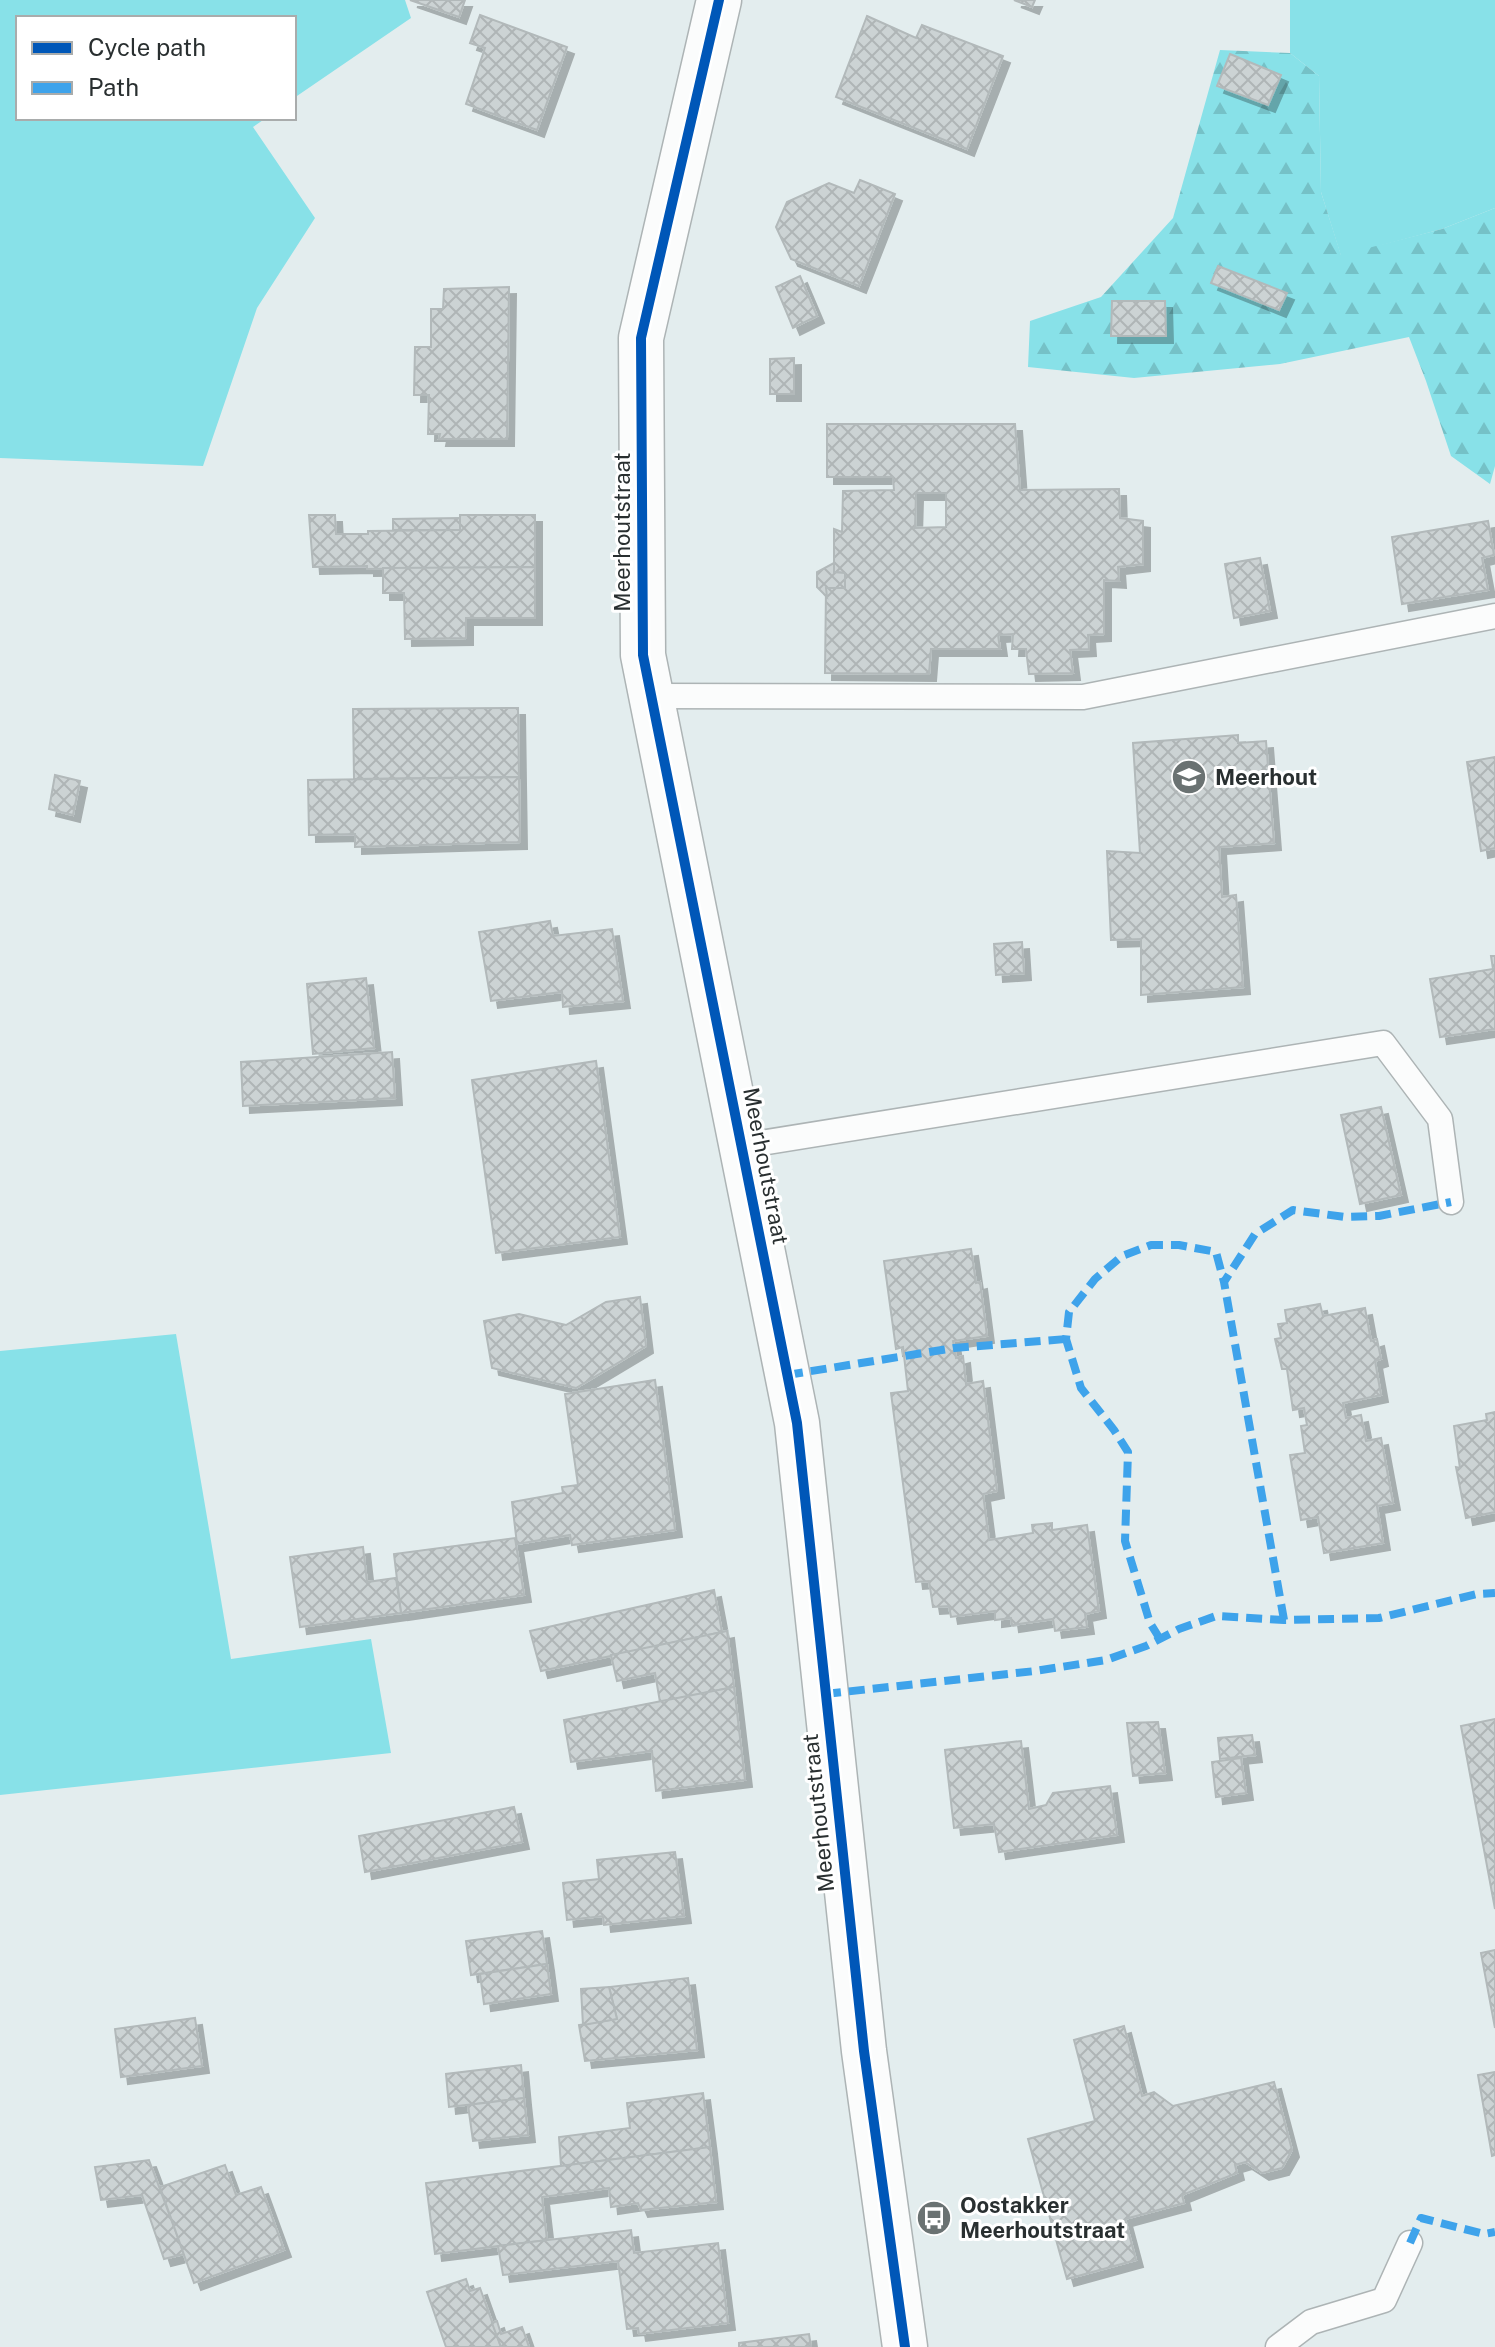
<svg xmlns="http://www.w3.org/2000/svg" width="1495" height="2347" viewBox="0 0 1495 2347" font-family="'Public Sans',sans-serif">
<style>
.green{fill:#88e1e8}
.forest{fill:url(#forest-firs)}
.building{fill:url(#building-cross-hatch);stroke:#b2b9ba;stroke-width:2;fill-rule:evenodd;filter:url(#shadow)}
.lines{fill:none;stroke-linecap:round;stroke-linejoin:round}
.lane-casing{stroke:#adb4b5;stroke-width:27}
.street-casing{stroke:#adb4b5;stroke-width:47}
.lane{stroke:#fbfcfc;stroke-width:24}
.street{stroke:#fbfcfc;stroke-width:44}
.quiet{stroke:#3ea3eb;stroke-width:8;stroke-dasharray:16 8;stroke-linecap:butt}
.cycleway-casing{stroke:#fff;stroke-width:15}
.cycleway{stroke:#0057b8;stroke-width:10}
.labels{text-anchor:middle;stroke-width:6;stroke-linejoin:round;paint-order:stroke}
.street-label{font-size:22px;fill:#292f30;stroke:#fff}
.poi-label{font-size:22px;font-weight:bold;fill:#292f30;stroke:#fff;text-anchor:start}
</style>
<defs>
<pattern id="forest-firs" width="22" height="20" patternUnits="userSpaceOnUse" patternTransform="scale(2)"><rect width="22" height="20" fill="#88e1e8"/><path d="M5 1l3.5 6h-7zM16 11l3.5 6h-7z" fill="#75c1c7"/></pattern>
<pattern id="building-cross-hatch" width="8" height="8" patternUnits="userSpaceOnUse" patternTransform="scale(2)"><rect width="8" height="8" fill="#ccd3d4"/><path d="M0 0l8 8M0 8l8-8" fill="none" stroke="#afb5b6"/></pattern>
<filter id="shadow"><feDropShadow dx="7" dy="7" stdDeviation="0" flood-color="#0004"/></filter>
</defs>
<rect width="100%" height="100%" fill="#e3edee"/>
<!-- green -->
<g class="green">
<polygon points="0,0 405,0 411,18 294,98 294,18 18,18 18,118 266,118 253,127 315,218 257,308 203,466 0,458"/>
<polygon points="1290,0 1495,0 1495,208 1442,229 1341,256 1321,192 1319,76 1290,53"/>
<polygon points="176,1334 231,1659 371,1639 391,1753 0,1795 0,1351"/>
</g>
<!-- forest -->
<polygon class="forest" points="1220,50 1290,53 1319,76 1321,192 1341,255 1442,229 1495,208 1495,466 1490,484 1451,456 1426,381 1409,337 1280,364 1134,378 1028,367 1030,321 1101,297 1173,218"/>
<!-- building -->
<g class="building">
<polygon points="410,0 465,0 459,17"/>
<polygon points="1014,0 1035,0 1032,7"/>
<polygon points="480,15 567,47 537,130 466,104 485,48 470,43"/>
<polygon points="867,16 916,38 922,25 1003,56 967,149 836,97"/>
<polygon points="1230,54 1281,75 1268,105 1217,86"/>
<polygon points="860,180 895,194 859,286 791,259 776,227 787,202 829,183 854,193"/>
<polygon points="1218,266 1287,293 1279,310 1211,283"/>
<polygon points="800,276 817,316 793,328 776,287"/>
<polygon points="509,287 507,439 439,439 440,434 428,434 429,395 414,395 415,347 431,347 431,309 443,309 444,289"/>
<polygon points="1112,301 1165,301 1166,336 1111,336"/>
<polygon points="794,358 794,394 770,394 770,359"/>
<path d="M827 424H1015L1020 490 1119 489 1120 518 1143 521V564L1118 567 1119 581 1104 580V634L1088 635 1089 649 1070 650 1073 673 1029 674 1026 649H1012L1013 634 998 635 1000 649H931L929 674 825 673 826 588H845V573L834 572V529L842 532 843 491 894 490 893 477H827ZM916 493H946V527L915 528Z"/>
<polygon points="309,515 335,515 336,534 368,534 368,531 460,530 460,515 535,515 535,567 367,569 367,566 313,567"/>
<polygon points="460,518 460,530 393,530 393,519"/>
<polygon points="1488,521 1494,555 1482,558 1488,590 1402,604 1392,537"/>
<polygon points="1260,558 1270,611 1234,618 1225,564"/>
<polygon points="834,563 834,572 845,573 845,588 826,588 827,597 817,587 817,572"/>
<polygon points="535,567 535,618 466,618 466,638 405,639 404,593 383,593 383,568"/>
<polygon points="518,708 519,777 354,779 353,709"/>
<polygon points="1238,735 1238,743 1266,741 1274,843 1219,847 1222,897 1236,895 1243,987 1141,995 1141,939 1111,940 1107,851 1140,853 1133,743"/>
<polygon points="1495,757 1495,848 1481,851 1467,762"/>
<polygon points="55,775 80,781 73,815 49,809"/>
<polygon points="519,777 520,842 355,847 355,834 309,835 308,780"/>
<polygon points="550,921 553,936 612,929 623,1001 563,1007 562,992 491,1001 479,932"/>
<polygon points="1022,942 1024,973 996,975 994,944"/>
<polygon points="1491,956 1495,956 1495,1029 1440,1037 1430,979 1493,969"/>
<polygon points="366,978 374,1048 313,1054 307,984"/>
<polygon points="392,1052 395,1098 243,1106 241,1062"/>
<polygon points="596,1061 620,1237 496,1253 472,1080"/>
<polygon points="1381,1107 1401,1195 1360,1204 1341,1115"/>
<polygon points="971,1249 976,1283 980,1282 987,1336 953,1341 956,1358 963,1356 966,1384 983,1381 997,1491 983,1494 989,1540 1033,1533 1032,1525 1052,1523 1052,1530 1087,1525 1099,1611 1085,1614 1087,1627 1055,1631 1053,1619 1012,1625 1011,1618 995,1620 995,1611 951,1617 949,1606 933,1607 929,1581 916,1582 891,1393 908,1391 903,1347 896,1349 884,1261"/>
<polygon points="640,1297 646,1346 576,1388 492,1368 484,1321 519,1314 566,1325 606,1302"/>
<polygon points="1320,1304 1323,1316 1365,1308 1371,1341 1377,1339 1381,1359 1375,1361 1381,1395 1343,1403 1346,1418 1361,1415 1366,1441 1381,1438 1393,1503 1377,1506 1383,1543 1324,1553 1318,1517 1301,1520 1290,1455 1305,1453 1301,1426 1307,1425 1304,1408 1293,1410 1287,1369 1282,1369 1275,1339 1281,1338 1278,1324 1287,1323 1285,1310"/>
<polygon points="655,1380 675,1530 572,1545 570,1535 517,1544 512,1502 563,1493 562,1487 578,1485 565,1394"/>
<polygon points="1495,1412 1495,1512 1466,1518 1456,1467 1460,1468 1454,1426 1487,1420 1486,1414"/>
<polygon points="515,1538 524,1595 401,1613 394,1554"/>
<polygon points="363,1547 367,1582 396,1578 401,1613 300,1627 290,1557"/>
<polygon points="714,1590 722,1632 541,1671 530,1631"/>
<polygon points="727,1631 734,1687 660,1702 655,1673 617,1681 611,1655"/>
<polygon points="734,1687 745,1780 656,1791 652,1751 571,1762 564,1720"/>
<polygon points="1495,1719 1495,1909 1461,1726"/>
<polygon points="1158,1722 1165,1773 1133,1776 1127,1723"/>
<polygon points="1252,1735 1255,1755 1220,1759 1218,1738"/>
<polygon points="1021,1741 1029,1809 1046,1805 1053,1793 1110,1786 1117,1835 999,1852 994,1824 954,1828 945,1750"/>
<polygon points="1241,1758 1246,1793 1216,1797 1212,1762"/>
<polygon points="514,1807 522,1842 365,1872 359,1836"/>
<polygon points="675,1852 684,1916 604,1925 603,1916 567,1920 563,1883 599,1879 597,1860"/>
<polygon points="542,1931 547,1964 471,1975 466,1941"/>
<polygon points="1495,1950 1495,2028 1481,1953"/>
<polygon points="547,1964 551,1994 484,2004 480,1974"/>
<polygon points="688,1978 697,2050 585,2061 579,2025 617,2019 609,1987"/>
<polygon points="609,1987 617,2019 583,2025 581,1989"/>
<polygon points="195,2018 202,2066 121,2077 115,2029"/>
<polygon points="1124,2026 1142,2096 1154,2092 1173,2106 1274,2082 1292,2150 1282,2168 1262,2173 1245,2162 1235,2165 1237,2173 1182,2195 1184,2203 1125,2219 1136,2260 1067,2279 1028,2139 1095,2121 1074,2040"/>
<polygon points="521,2065 524,2098 449,2107 446,2074"/>
<polygon points="1495,2072 1495,2155 1492,2156 1478,2075"/>
<polygon points="703,2093 710,2147 561,2166 559,2137 630,2128 627,2103"/>
<polygon points="524,2098 528,2135 473,2141 468,2105"/>
<polygon points="710,2147 716,2202 641,2210 638,2203 611,2207 609,2188 542,2197 547,2240 435,2254 426,2183"/>
<polygon points="149,2160 184,2254 164,2259 142,2195 101,2200 95,2167"/>
<polygon points="225,2165 236,2195 261,2187 284,2250 194,2283 160,2187"/>
<polygon points="631,2230 634,2253 718,2243 728,2323 639,2334 638,2328 627,2329 618,2261 503,2275 498,2246"/>
<polygon points="466,2279 470,2291 480,2288 501,2347 446,2347 427,2292"/>
<polygon points="497,2321 501,2334 522,2327 529,2347 501,2347 492,2323"/>
<polygon points="809,2334 811,2347 739,2347 739,2343"/>
</g>
<g class="lines">
<!-- lane casing -->
<g class="lane-casing">
<g id="lane">
<polyline points="652,696 1083,697 1495,616"/>
<polyline points="742,1146 1383,1043 1440,1119 1451,1202"/>
<polyline points="1278,2347 1311,2322 1384,2300 1410,2243"/>
</g>
</g>
<!-- street casing -->
<g class="street-casing">
<polyline id="street" points="719,0 641,338 643,655 797,1423 864,2051 905,2347"/>
</g>
<!-- lane -->
<use href="#lane" class="lane"/>
<!-- street -->
<use href="#street" class="street"/>
<!-- quiet -->
<g class="quiet">
<polyline points="787,1375 954,1348 1066,1339"/>
<polyline points="1284,1620 1224,1282 1255,1234 1293,1210 1345,1217 1379,1216 1451,1202"/>
<polyline points="1160,1639 1150,1623 1125,1541 1128,1452 1114,1430 1081,1388 1066,1339 1069,1312 1095,1279 1122,1256 1151,1245 1179,1245 1216,1252 1224,1282"/>
<polyline points="825,1694 1035,1671 1106,1660 1146,1646 1179,1629 1216,1616 1284,1620 1379,1618 1477,1594 1495,1593"/>
<polyline points="1410,2243 1421,2218 1484,2234 1495,2232"/>
</g>
<!-- cycleway casing -->
<g class="cycleway-casing">
<polyline id="cycleway" points="719,0 641,338 643,655 797,1423 864,2051 905,2347"/>
</g>
<!-- cycleway -->
<use href="#cycleway" class="cycleway"/>
</g>
<!-- icons -->
<defs>
<g id="school-disc" transform="scale(1.8)"><circle r="9.5" fill="#6a7272" stroke="#fff"/><path d="M0-5L7-2L0 1L-7-2ZM-4 1L0 2.5L4 1V4Q0 6-4 4Z" fill="#fff"/></g>
<g id="bus-disc" transform="scale(1.8)"><circle r="9.5" fill="#6a7272" stroke="#fff"/><path d="M-5-6H5V4H4V6H2V4H-2V6H-4V4H-5ZM-3.5-4V0h7V-4ZM-3.5 1.2v1.5H-2V1.2ZM2 1.2v1.5H3.5V1.2Z" fill="#fff"/></g>
</defs>
<g fill-rule="evenodd">
<use href="#school-disc" x="1189" y="777"/>
<use href="#bus-disc" x="934" y="2218"/>
</g>
<g class="labels">
<!-- street labels -->
<g class="street-label">
<text transform="translate(622 532) rotate(-90)" y="8">Meerhoutstraat</text>
<text transform="translate(766 1166) rotate(79)" y="8">Meerhoutstraat</text>
<text transform="translate(818 1813) rotate(-96)" y="8">Meerhoutstraat</text>
</g>
<!-- poi labels -->
<g class="poi-label">
<text x="1215" y="785">Meerhout</text>
<text x="960" y="2213">Oostakker<tspan x="960" dy="25">Meerhoutstraat</tspan></text>
</g>
</g>
<!-- legend -->
<rect x="16" y="16" width="280" height="104" fill="#ffffff" stroke="#a9acac" stroke-width="2"/>
<rect x="32" y="42" width="40" height="12" fill="#0057b8" stroke="#a9acac" stroke-width="2"/>
<text x="88" y="56" font-size="24" fill="#292f30">Cycle path</text>
<rect x="32" y="82" width="40" height="12" fill="#3ea3eb" stroke="#a9acac" stroke-width="2"/>
<text x="88" y="96" font-size="24" fill="#292f30">Path</text>
</svg>
